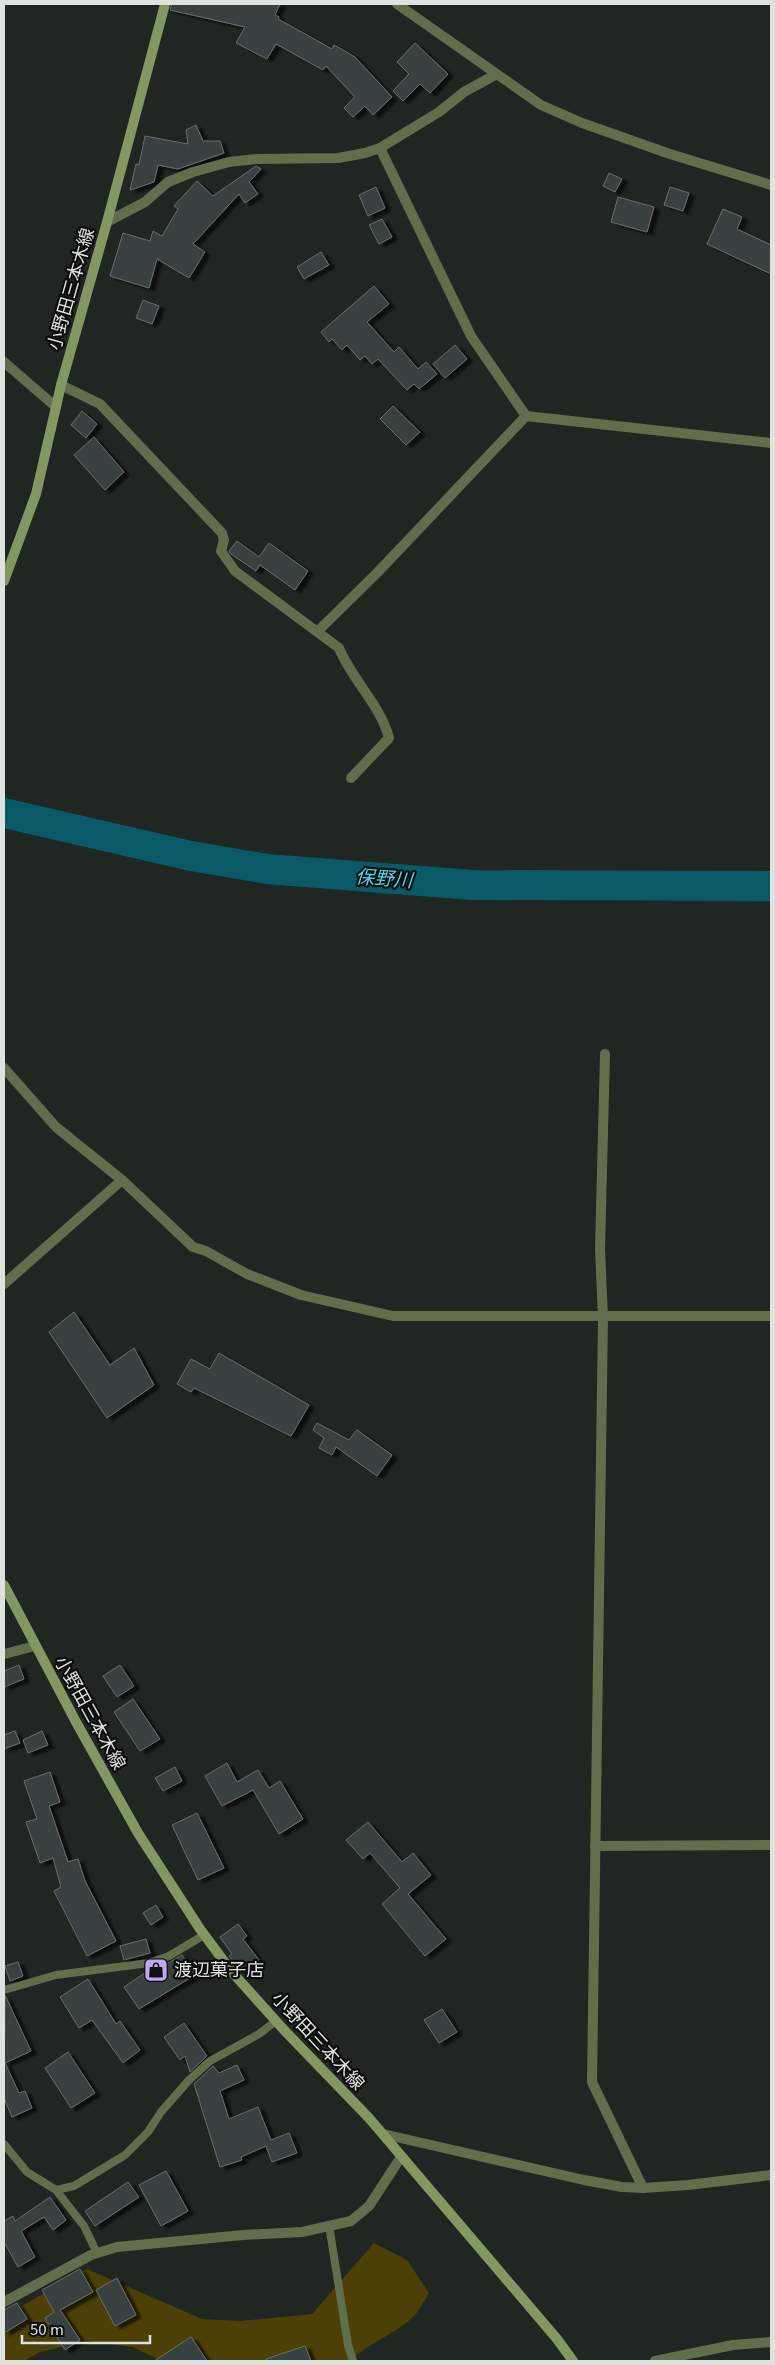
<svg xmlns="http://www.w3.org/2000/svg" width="775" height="2365" viewBox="0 0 775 2365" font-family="Georgia,'Noto Sans JP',serif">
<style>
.green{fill:#4c4007}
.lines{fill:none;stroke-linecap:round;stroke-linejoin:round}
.river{stroke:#0a5968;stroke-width:30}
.building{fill:#37403f;stroke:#66706e;filter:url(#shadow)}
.service{stroke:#606e4c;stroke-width:8}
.minor{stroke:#606e4c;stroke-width:10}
.tertiary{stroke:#606e4c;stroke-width:10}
.secondary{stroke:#829860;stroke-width:10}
.labels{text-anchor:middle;stroke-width:4.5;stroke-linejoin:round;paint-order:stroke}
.street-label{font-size:18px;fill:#dfe3e0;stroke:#0b0e0c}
.poi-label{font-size:18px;fill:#dfe3e0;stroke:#0b0e0c;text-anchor:start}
.water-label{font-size:19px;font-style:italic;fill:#50d6f2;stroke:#0b0e0c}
</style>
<defs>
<filter id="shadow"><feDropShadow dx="5.5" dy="3" stdDeviation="1" flood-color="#0009"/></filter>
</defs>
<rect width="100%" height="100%" fill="#202622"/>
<!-- green -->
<path class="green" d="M374 2243 407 2260 429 2293C424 2301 420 2310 414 2316 395 2335 369 2342 350 2361H162L132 2347 87 2341 40 2352 24 2361H4V2316L87 2269 202 2319 241 2321 312 2314Z"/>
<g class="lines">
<!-- river -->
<polyline class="river" points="4,813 191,856 267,869 472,885 771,886"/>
</g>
<!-- building -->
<g class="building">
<polygon points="172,4 280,4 275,15 279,17 278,19 332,49 334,45 355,57 392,97 373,115 365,106 353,117 344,108 355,97 326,66 323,70 276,44 267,59 236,43 245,27 170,10"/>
<polygon points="415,43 448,74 430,93 420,84 403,101 393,91 409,74 397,62"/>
<polygon points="196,125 203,141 220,141 224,153 178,169 158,165 154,182 130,190 136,164 139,165 145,136 188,144 186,130"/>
<polygon points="256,166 261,169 249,182 258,194 245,203 239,194 193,244 205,252 189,278 157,259 149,288 110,276 123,233 150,241 153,231 162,236 178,209 174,206 197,181 213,196"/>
<polygon points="609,173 622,179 615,192 603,186"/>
<polygon points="376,187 385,208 368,216 359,195"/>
<polygon points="670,187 689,193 683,211 664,205"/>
<polygon points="618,197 654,207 647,232 611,222"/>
<polygon points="723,209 742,217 737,229 771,245 771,274 707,244"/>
<polygon points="382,219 392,237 379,244 369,225"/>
<polygon points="321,252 329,265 304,279 297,267"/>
<polygon points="374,286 389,304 367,322 394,352 399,347 418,369 426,362 437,374 419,389 414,384 407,390 378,359 372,364 365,356 360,360 347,345 342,350 332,339 329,342 321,332"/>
<polygon points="143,300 159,306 152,324 136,318"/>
<polygon points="455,345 467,359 445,378 433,364"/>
<polygon points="393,406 420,432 406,445 380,419"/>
<polygon points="82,411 97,424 86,438 71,425"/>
<polygon points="94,437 124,472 105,490 74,455"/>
<polygon points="237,541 259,557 269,543 308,571 295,590 260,565 256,571 231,554 229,551"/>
<polygon points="74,1312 110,1365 134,1348 154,1385 107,1418 49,1332"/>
<polygon points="219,1353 309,1405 291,1436 194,1388 191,1392 177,1384 191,1359 210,1369"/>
<polygon points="317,1423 349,1440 357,1430 392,1455 377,1476 336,1447 332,1455 319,1448 324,1438 313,1430"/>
<polygon points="19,1665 24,1679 4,1687 4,1671"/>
<polygon points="120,1665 134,1686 117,1697 103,1676"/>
<polygon points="133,1699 160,1739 140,1751 114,1712"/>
<polygon points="15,1731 20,1743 4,1749 4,1735"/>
<polygon points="42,1731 48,1745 28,1753 23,1740"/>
<polygon points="227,1763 237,1782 258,1770 269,1788 280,1781 303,1819 279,1834 253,1790 222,1806 205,1776"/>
<polygon points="175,1767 182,1781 163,1791 155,1778"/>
<polygon points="50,1772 60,1802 49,1806 68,1862 78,1859 85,1881 116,1941 87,1956 54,1891 61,1887 53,1858 40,1863 26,1822 37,1819 24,1781"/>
<polygon points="197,1813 224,1868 198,1880 172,1825"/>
<polygon points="368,1822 402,1862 413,1853 431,1875 408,1894 446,1939 425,1956 382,1904 400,1888 370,1853 363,1859 346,1840"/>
<polygon points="156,1905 163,1917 151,1925 143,1913"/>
<polygon points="238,1924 247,1936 243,1939 259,1960 242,1972 229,1956 232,1954 220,1937"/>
<polygon points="146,1939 150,1953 124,1960 120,1946"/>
<polygon points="182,1955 195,1975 139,2009 124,1987 154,1967 155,1971"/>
<polygon points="18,1962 23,1976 10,1981 5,1966"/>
<polygon points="88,1979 116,2024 120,2021 140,2050 123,2063 92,2020 79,2028 60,1997"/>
<polygon points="5,1995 31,2051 5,2063 19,2093 25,2091 32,2108 12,2117 4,2098"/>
<polygon points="442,2009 457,2032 439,2043 424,2020"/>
<polygon points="184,2023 207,2056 190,2072 185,2056 180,2060 164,2037"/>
<polygon points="68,2052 95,2093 71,2108 45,2068"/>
<polygon points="237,2065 244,2080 220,2091 229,2119 258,2107 271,2140 289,2133 297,2153 272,2162 266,2146 241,2157 242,2160 220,2167 194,2084 213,2066 219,2073"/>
<polygon points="166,2171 188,2211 161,2226 139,2185"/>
<polygon points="128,2182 139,2197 95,2226 85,2211"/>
<polygon points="50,2197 66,2220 53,2230 44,2217 21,2231 35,2257 18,2267 4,2242 4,2221 13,2216 15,2221"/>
<polygon points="80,2269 93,2292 60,2310 80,2340 65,2350 45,2318 54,2312 42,2290"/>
<polygon points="117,2278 136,2315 115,2326 96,2290"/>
<polygon points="17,2303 27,2319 4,2333 4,2310"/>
<polygon points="191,2337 207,2361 154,2361"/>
<polygon points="305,2346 311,2361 267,2361 266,2359"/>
</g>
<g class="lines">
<!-- service -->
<g class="service">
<polyline points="4,1990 56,1975 149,1963 169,1956 204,1935"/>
<polyline points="4,2144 27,2172 56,2190 84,2226 97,2253"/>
<polyline points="56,2190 74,2186 125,2155 148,2132 161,2112 189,2080 210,2061 259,2034 276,2021"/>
<polyline points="329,2225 348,2345 353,2361"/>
</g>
<!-- minor -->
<g class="minor">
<polyline points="397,4 541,105 582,123 670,154 771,185"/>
<polyline points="380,148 471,336 526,416"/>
<polyline points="107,222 145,202 168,182 193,172 229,162 256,159 338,158 365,153 380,148 439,112 464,92 495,75"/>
<polyline points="4,362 56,407"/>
<path d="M61 385 100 404 222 533 224 540 221 551 235 571 339 648C352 680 380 704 389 738L351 778"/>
<polyline points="526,416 771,443"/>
<polyline points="318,631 377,573 526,416"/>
<polyline points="605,1054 600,1249 603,1317 592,2082 643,2188"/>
<polyline points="4,1068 56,1127 122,1180 193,1247 206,1251 247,1274 301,1295 393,1316 771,1316"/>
<polyline points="4,1284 122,1180"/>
<polyline points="4,1654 35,1646"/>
<polyline points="595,1846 771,1845"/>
<polyline points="4,2302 91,2255 117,2247 243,2235 302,2232 351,2221 369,2206 401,2157"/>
<polyline points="655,2361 733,2345 771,2342"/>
</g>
<!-- tertiary -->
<polyline class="tertiary" points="383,2134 584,2180 622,2187 643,2188 688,2185 771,2175"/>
<!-- secondary -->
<g class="secondary">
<polyline points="4,581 36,494 61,385 107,222 165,4"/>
<polyline points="4,1585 76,1722 138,1833 200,1929 232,1972 285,2031 369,2118 557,2339 573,2361"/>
</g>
</g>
<!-- icons -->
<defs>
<g id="shop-square" transform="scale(1.25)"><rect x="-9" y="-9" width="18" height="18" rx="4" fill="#c4a7f1" stroke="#0b0e0c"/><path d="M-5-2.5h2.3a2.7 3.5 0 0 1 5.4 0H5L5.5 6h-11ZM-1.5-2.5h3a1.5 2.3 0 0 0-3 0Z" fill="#111"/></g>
</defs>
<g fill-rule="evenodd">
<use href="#shop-square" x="156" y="1970"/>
</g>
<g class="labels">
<!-- street labels -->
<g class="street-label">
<text transform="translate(71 289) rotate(-74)" y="6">小野田三本木線</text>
<text transform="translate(90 1713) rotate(61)" y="6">小野田三本木線</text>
<text transform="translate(318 2041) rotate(47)" y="6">小野田三本木線</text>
</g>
<!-- poi labels -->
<g class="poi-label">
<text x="174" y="1976">渡辺菓子店</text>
</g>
<!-- water labels -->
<g class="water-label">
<text transform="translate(384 878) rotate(4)" y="7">保野川</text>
</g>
</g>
<!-- border -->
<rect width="775" height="2365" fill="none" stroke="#dfe3e0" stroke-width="10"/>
<!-- scale -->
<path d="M22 2335v8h128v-8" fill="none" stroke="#dfe3e0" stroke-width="2.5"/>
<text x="30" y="2335" font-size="15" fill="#dfe3e0" stroke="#0b0e0c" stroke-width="4" paint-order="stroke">50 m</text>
</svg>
